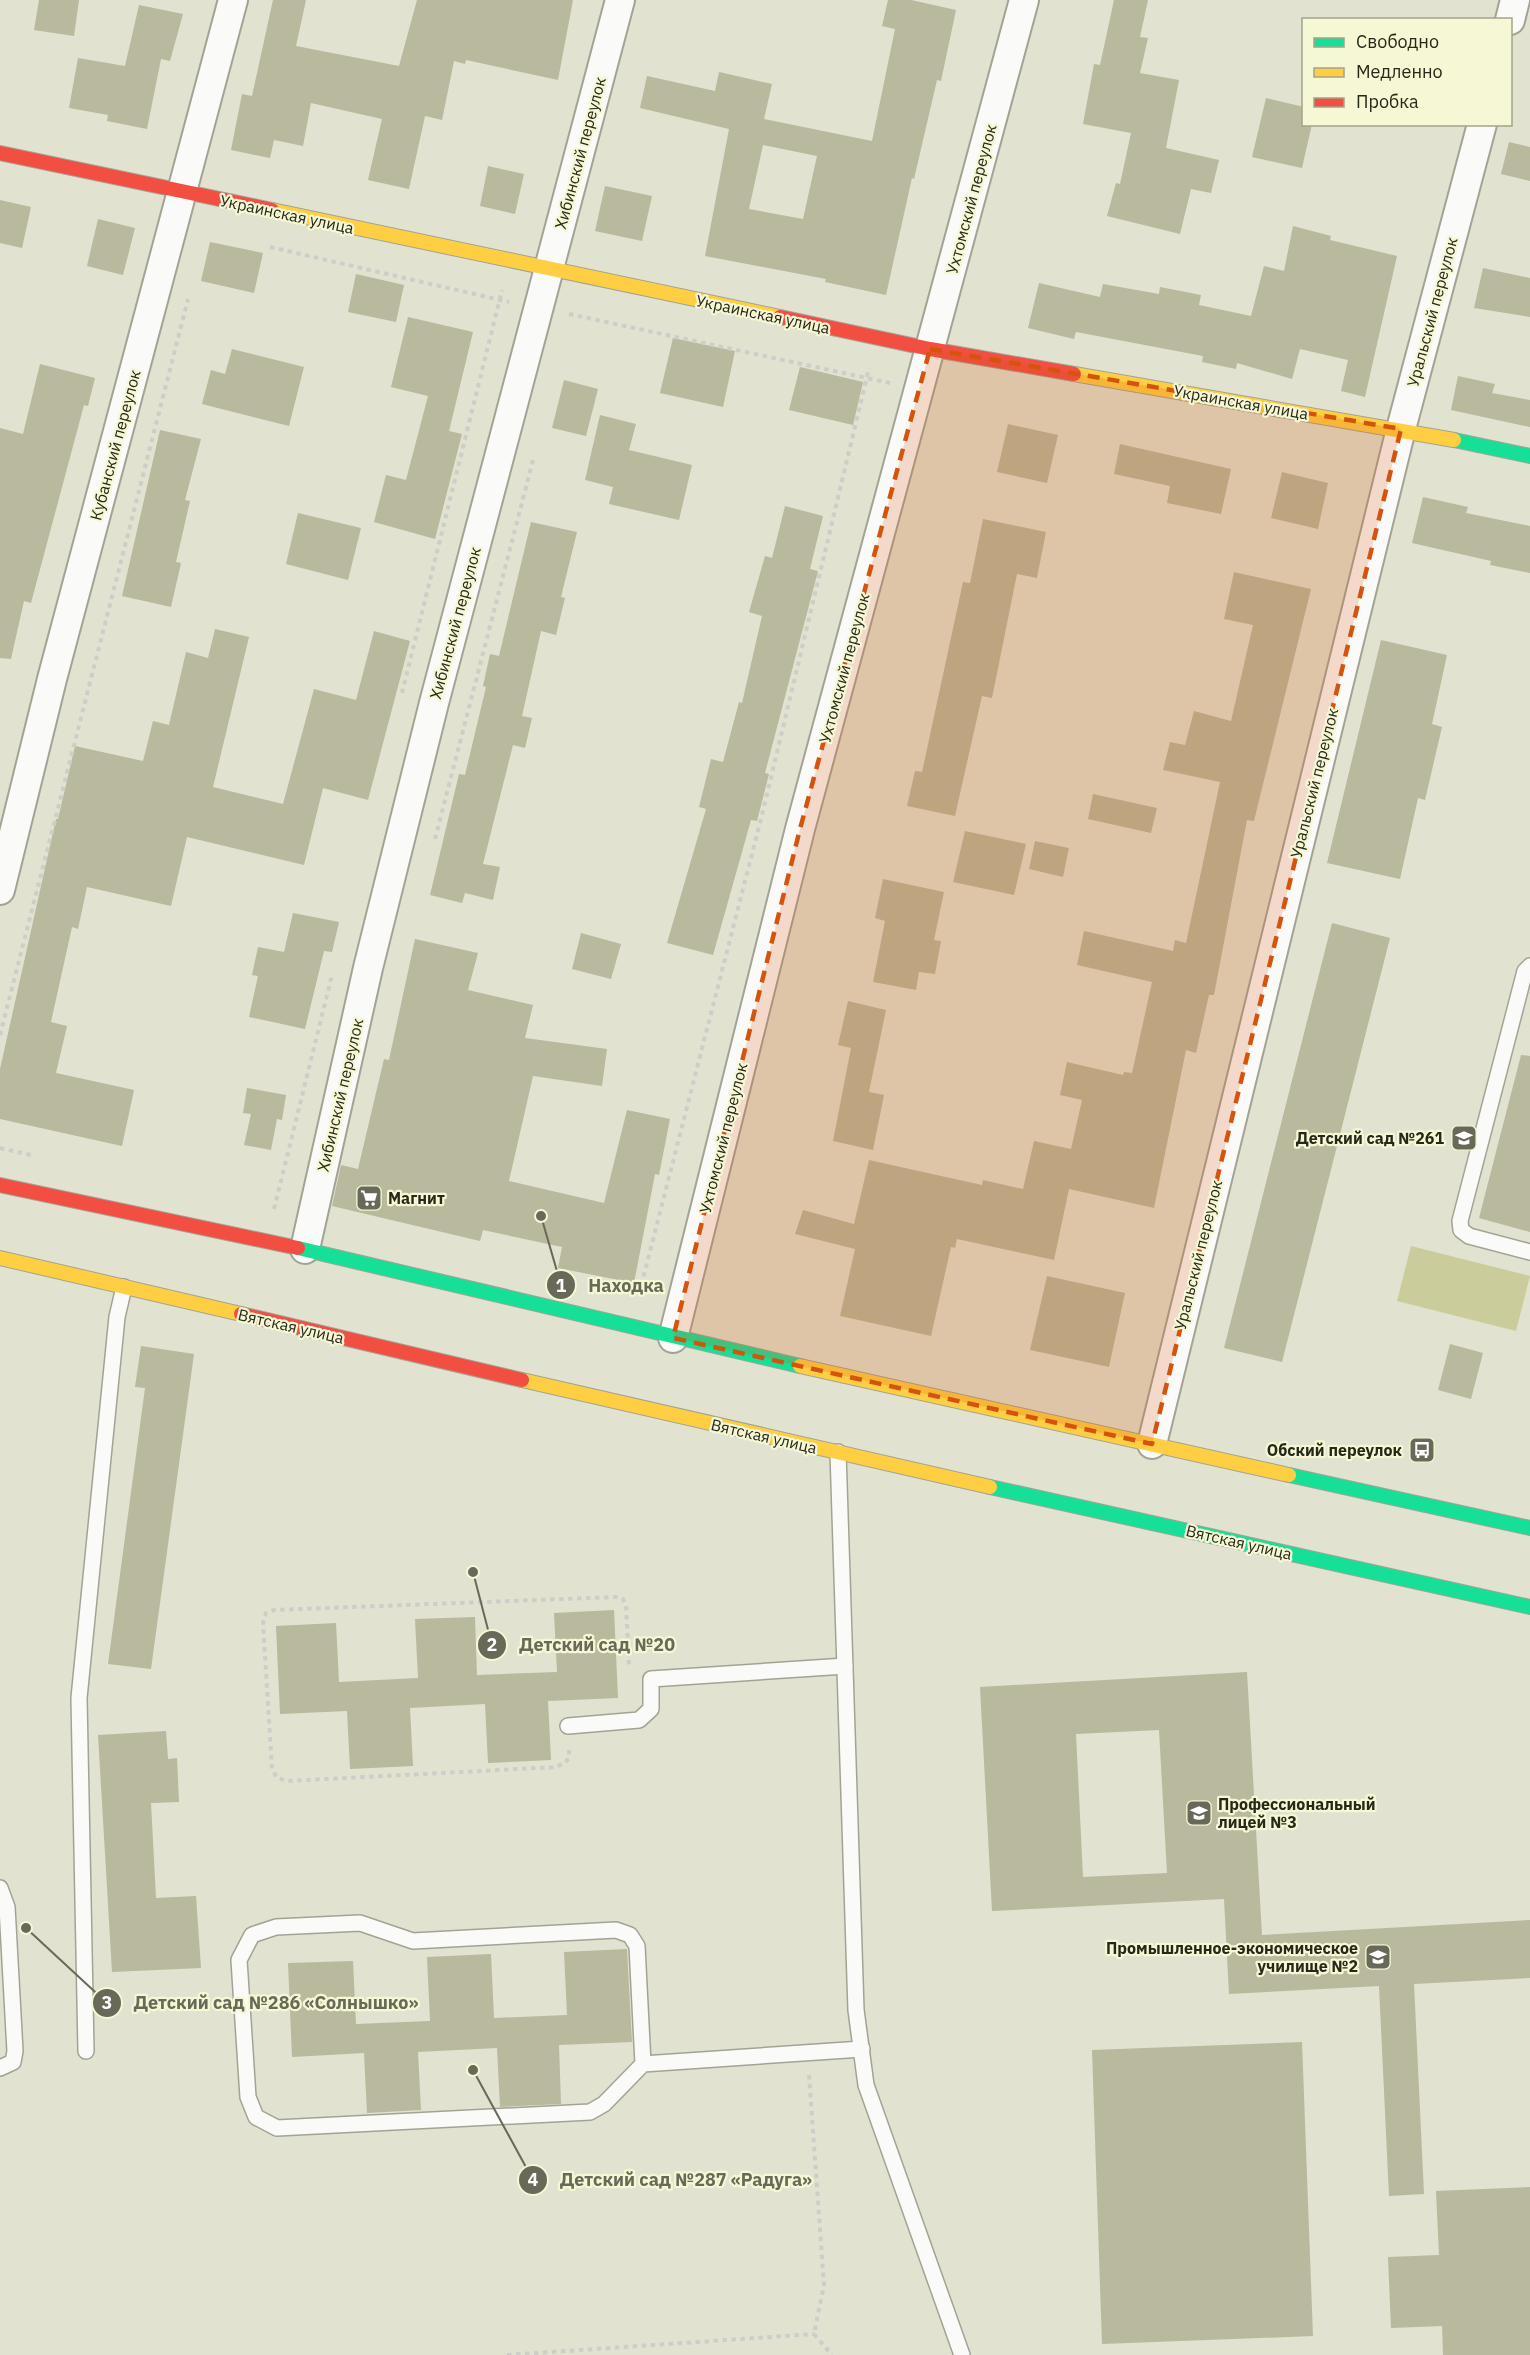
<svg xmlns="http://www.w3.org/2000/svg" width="1530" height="2355" viewBox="0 0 1530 2355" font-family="'IBM Plex Sans',sans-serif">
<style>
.green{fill:#cbcc9b}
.building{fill:#b8b99d;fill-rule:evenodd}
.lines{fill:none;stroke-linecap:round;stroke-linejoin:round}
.lane-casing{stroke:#a3a395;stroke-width:18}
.street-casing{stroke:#a3a395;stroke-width:32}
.fast-casing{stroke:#a3a395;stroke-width:16}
.slow-casing{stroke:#a3a395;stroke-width:16}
.jam-casing{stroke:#a3a395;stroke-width:16}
.path{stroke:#cecec9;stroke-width:4;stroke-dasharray:4.5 4.5;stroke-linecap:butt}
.lane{stroke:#fafbf8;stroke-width:15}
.street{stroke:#fafbf8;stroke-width:28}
.fast{stroke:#16e098;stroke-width:14}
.slow{stroke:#ffcf43;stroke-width:14}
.jam{stroke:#f24e42;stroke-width:14}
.marked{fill:#d5540d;fill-opacity:0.2;stroke:#d5540d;stroke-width:4.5;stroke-dasharray:12 8;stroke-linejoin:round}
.labels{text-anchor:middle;stroke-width:4.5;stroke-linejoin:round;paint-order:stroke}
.street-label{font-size:16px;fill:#27281a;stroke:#f6f7d4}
.poi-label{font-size:16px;font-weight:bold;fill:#27281a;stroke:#f6f7d4;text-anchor:end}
.leader{fill:none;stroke:#686959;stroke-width:2}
.callout-dot{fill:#686959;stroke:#f6f7d4;stroke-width:2}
.mark-label{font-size:18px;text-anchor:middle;font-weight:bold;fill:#fff}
.callout-label{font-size:18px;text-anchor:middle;font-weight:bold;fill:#686959;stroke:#f6f7d4;stroke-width:4.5;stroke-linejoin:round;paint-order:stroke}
</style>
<rect width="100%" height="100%" fill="#e1e2cf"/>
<!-- green -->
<polygon class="green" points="1411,1246 1530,1276 1516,1331 1397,1301"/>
<!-- building -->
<g class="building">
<polygon points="39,0 79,0 74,36 34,30"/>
<polygon points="273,0 306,0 296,46 399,66 417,0 573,0 558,80 466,60 465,64 454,61 442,120 425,116 409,189 368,180 382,119 311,103 303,146 274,140 270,158 231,150 242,94 252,96"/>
<path d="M888 0H911L956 10 941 81 937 80 914 179 912 178 886 295 825 282 826 279 705 256 729 129 640 108 647 76 715 91 719 72 772 84 764 119 872 141 895 29 882 26ZM763 145 817 156 803 219 749 209Z"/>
<polygon points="1114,0 1148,0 1140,37 1148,38 1140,73 1179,80 1166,148 1219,160 1211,193 1191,189 1180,234 1107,216 1116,183 1120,184 1131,133 1083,124 1094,64 1100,65"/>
<polygon points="139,5 183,14 170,61 161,59 147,129 107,121 108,115 69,108 78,58 125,66"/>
<polygon points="1266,98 1304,107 1304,124 1312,124 1302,168 1252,157"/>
<polygon points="1509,142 1530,147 1530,181 1501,174"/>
<polygon points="488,166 524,174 515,214 480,206"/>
<polygon points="605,186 652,196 642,241 595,231"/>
<polygon points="0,200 31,207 22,248 0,243"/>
<polygon points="98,219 135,228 123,275 87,266"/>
<polygon points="1293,226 1331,236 1330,240 1397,256 1365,397 1341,391 1348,360 1300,349 1292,379 1237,363 1236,369 1202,362 1203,356 1076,332 1074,339 1028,328 1039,283 1100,297 1103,284 1159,294 1160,287 1201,295 1199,305 1251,316 1264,266 1284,271"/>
<polygon points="210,242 263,253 254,293 201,281"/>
<polygon points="1483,268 1530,278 1530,317 1474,308"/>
<polygon points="356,274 404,285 396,322 348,312"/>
<polygon points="408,317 473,332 449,431 462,434 435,539 374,522 386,475 406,480 428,396 391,387"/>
<polygon points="673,338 735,351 723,407 660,393"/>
<polygon points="232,349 304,367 289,426 202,404 211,370 225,374"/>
<polygon points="40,364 95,378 88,406 84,405 31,603 24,601 11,659 0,658 0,428 23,434"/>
<polygon points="800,367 863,382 853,425 789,410"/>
<polygon points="1458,376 1495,384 1492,393 1530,400 1530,427 1451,410"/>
<polygon points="564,380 598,389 586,436 552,428"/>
<polygon points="600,415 636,424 629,450 692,465 679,520 609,504 613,487 585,480"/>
<polygon points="1008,424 1058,435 1047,483 997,472"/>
<polygon points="160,430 201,439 185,500 190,501 176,562 181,563 171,607 122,596"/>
<polygon points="1120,444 1231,469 1221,514 1167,503 1170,486 1114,474"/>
<polygon points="1282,472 1328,483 1318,529 1271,518"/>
<polygon points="1423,497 1468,507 1466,513 1530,526 1530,573 1490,565 1491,561 1412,543"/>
<polygon points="785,506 823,516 810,569 818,571 765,773 769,774 757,821 751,820 713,955 667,943 706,809 699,807 711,759 723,762 739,702 742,703 762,616 749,612 765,556 772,558"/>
<polygon points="298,513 361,528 348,580 286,564"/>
<polygon points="983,519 1046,532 1037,578 1017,574 992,698 982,696 955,816 907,806 915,771 922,772 963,582 970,583"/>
<polygon points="531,522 577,532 561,597 565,598 556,635 541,631 522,716 532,718 525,748 513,745 483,864 500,867 493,900 465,893 462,903 430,895 459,774 465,775 486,687 483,686 490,654 499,656"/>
<polygon points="1234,572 1311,589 1254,821 1247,820 1214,995 1209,995 1196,1053 1186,1050 1154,1208 1069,1189 1054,1260 957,1239 955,1248 951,1247 931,1336 840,1316 855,1249 795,1234 803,1210 854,1224 869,1160 982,1185 983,1180 1023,1189 1034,1141 1071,1149 1082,1100 1060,1095 1067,1062 1123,1075 1124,1072 1132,1073 1152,982 1077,965 1084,931 1173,951 1175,940 1186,943 1220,782 1163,770 1170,742 1185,745 1194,711 1231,721 1253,625 1224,619"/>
<polygon points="215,629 249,637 213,787 283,804 314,689 356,700 374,631 410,641 368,800 323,788 304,865 187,837 171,906 87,887 78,929 72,927 51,1022 67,1026 56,1073 134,1090 122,1146 0,1119 0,1069 56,819 58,819 75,746 143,761 153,721 169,725 186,652 208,658"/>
<polygon points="1381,640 1447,655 1432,724 1442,727 1425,800 1418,798 1400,879 1327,863"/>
<polygon points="1093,794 1157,808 1151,833 1088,819"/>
<polygon points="965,831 1026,844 1014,895 953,882"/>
<polygon points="1035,841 1069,848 1063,877 1029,869"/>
<polygon points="883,879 944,892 934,940 941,941 935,974 919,972 916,990 873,982 885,921 875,918"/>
<polygon points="293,913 339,922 332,952 324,951 305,1029 249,1017 258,976 252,975 258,947 284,952"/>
<polygon points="1332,923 1390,938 1282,1362 1224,1348"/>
<polygon points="581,933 621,944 611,979 572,969"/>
<polygon points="415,939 478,953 468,990 533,1005 525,1038 607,1049 602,1086 533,1076 509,1181 604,1203 627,1110 670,1119 659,1175 655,1174 634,1283 558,1268 562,1247 483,1230 480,1241 332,1206 341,1165 358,1169 384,1059 389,1060"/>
<polygon points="848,1001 886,1010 869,1092 884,1095 873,1150 833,1141 851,1048 838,1045"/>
<polygon points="1521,1055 1530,1056 1530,1232 1479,1218"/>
<polygon points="247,1088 286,1095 282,1120 277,1119 271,1150 244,1145 251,1114 243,1113"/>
<polygon points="1047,1276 1125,1293 1109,1367 1030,1350"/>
<polygon points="1450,1344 1483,1353 1471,1399 1438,1390"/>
<polygon points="141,1346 194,1354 151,1669 108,1664 145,1388 135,1387"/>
<polygon points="614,1610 618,1698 548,1701 551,1760 488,1763 485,1704 410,1708 413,1766 350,1769 347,1711 280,1714 276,1626 336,1623 339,1682 418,1678 415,1619 475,1617 477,1675 557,1672 554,1613"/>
<path d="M1247 1672 1262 1935 1530 1920V1978L1414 1984 1424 2194 1389 2196 1379 1986 1229 1994 1224 1899 992 1911 980 1687ZM1159 1730 1167 1873 1083 1877 1076 1734Z"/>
<polygon points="166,1731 168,1759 177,1758 179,1802 151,1803 156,1898 196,1896 201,1968 112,1972 98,1735"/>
<polygon points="627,1949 632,2042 559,2045 561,2104 500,2107 497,2048 418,2052 421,2110 367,2113 364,2053 292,2057 288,1963 353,1961 356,2024 430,2021 427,1957 491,1954 494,2018 567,2015 564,1952"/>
<polygon points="1302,2042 1313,2336 1102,2344 1092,2050"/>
<polygon points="1530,2187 1530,2355 1443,2355 1442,2326 1391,2328 1388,2257 1439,2255 1436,2191"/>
</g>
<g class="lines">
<!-- lane casing -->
<g class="lane-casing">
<g id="lane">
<polyline points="1530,966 1525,971 1460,1221 1461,1230 1469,1236 1530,1252"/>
<polyline points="838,1452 856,2010 866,2085 962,2355"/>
<polyline points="568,1726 639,1720 651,1709 651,1679 845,1666"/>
<polyline points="0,1888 7,1907 15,2051 13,2062 0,2068"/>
<polyline points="86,2051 79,1698 117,1317 124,1287"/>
<polyline points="643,2064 637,1946 630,1935 616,1930 413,1941 360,1923 276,1927 252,1935 239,1960 248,2097 256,2117 277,2128 590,2112 604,2104 643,2064 862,2049"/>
</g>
</g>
<!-- street casing -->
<g class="street-casing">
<g id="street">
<polyline points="1510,20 1515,0"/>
<polyline points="0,890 52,679 233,0"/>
<polyline points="305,1249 368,968 434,703 620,0"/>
<polyline points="673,1338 800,829 1024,0"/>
<polyline points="1152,1444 1401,429 1482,124"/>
</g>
</g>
<!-- fast casing -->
<g class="fast-casing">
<g id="fast">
<polyline points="1454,440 1530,456"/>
<polyline points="298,1248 800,1366"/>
<polyline points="1289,1475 1530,1528"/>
<polyline points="990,1487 1530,1607"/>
</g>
</g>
<!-- slow casing -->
<g class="slow-casing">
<g id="slow">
<polyline points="272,210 780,317"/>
<polyline points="1074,374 1454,440"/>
<polyline points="0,1258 241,1314"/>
<polyline points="800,1366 1289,1475"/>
<polyline points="522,1380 990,1487"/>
</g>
</g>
<!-- jam casing -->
<g class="jam-casing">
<g id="jam">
<polyline points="0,153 272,210"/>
<polyline points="780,317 930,349 1074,374"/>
<polyline points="0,1185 298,1248"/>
<polyline points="241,1314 522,1380"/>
</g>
</g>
<!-- path -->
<g class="path">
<polyline points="270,247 509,302"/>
<polyline points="569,314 890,383"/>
<polyline points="402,693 502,290"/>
<polyline points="435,839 533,460"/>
<polyline points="0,1035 188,299"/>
<polyline points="0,1148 31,1155"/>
<polyline points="274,1209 332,975"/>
<polyline points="639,1294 762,815 869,368"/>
<polyline points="569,1750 569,1759 557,1767 288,1781 277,1778 272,1769 263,1623 266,1613 274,1610 616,1597 623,1599 626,1605 629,1667"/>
<polyline points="809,2075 824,2285 814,2334"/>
<polyline points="814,2334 832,2355"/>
<polyline points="507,2355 814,2334"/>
</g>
<!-- lane -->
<use href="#lane" class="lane"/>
<!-- street -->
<use href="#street" class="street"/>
<!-- fast -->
<use href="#fast" class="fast"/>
<!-- slow -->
<use href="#slow" class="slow"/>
<!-- jam -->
<use href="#jam" class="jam"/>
</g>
<!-- marked area -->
<path class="marked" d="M930 349 1401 429 1152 1444 673 1338 800 829Z"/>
<!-- icons -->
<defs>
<g id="school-square" transform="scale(1.35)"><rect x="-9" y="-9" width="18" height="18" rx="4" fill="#686959" stroke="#f6f7d4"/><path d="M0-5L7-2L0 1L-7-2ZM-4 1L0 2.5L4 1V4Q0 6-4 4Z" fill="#fff"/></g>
<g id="supermarket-square" transform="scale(1.35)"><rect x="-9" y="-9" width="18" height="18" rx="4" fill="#686959" stroke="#f6f7d4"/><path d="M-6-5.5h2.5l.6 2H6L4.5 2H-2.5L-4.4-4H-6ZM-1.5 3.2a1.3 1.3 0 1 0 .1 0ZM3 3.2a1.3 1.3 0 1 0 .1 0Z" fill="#fff"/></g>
<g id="bus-square" transform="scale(1.35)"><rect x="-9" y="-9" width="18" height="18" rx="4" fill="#686959" stroke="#f6f7d4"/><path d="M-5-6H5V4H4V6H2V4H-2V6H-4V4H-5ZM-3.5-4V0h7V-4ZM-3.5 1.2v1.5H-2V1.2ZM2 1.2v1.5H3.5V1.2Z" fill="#fff"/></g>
<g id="university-square" transform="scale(1.35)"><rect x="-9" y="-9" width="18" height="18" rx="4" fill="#686959" stroke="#f6f7d4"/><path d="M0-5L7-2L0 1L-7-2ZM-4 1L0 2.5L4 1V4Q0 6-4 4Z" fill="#fff"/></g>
</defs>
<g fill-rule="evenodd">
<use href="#school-square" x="1464" y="1138"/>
<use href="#supermarket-square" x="369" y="1198"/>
<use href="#bus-square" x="1422" y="1450"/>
<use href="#university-square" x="1199" y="1813"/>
<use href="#university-square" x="1378" y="1957"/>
</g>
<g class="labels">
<!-- street labels -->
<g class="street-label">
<text transform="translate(580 153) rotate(-75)" y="6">Хибинский переулок</text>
<text transform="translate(971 199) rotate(-75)" y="6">Ухтомский переулок</text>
<text transform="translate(287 214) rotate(12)" y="6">Украинская улица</text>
<text transform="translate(1432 312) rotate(-75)" y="6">Уральский переулок</text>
<text transform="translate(763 314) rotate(12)" y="6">Украинская улица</text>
<text transform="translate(1241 402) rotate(10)" y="6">Украинская улица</text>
<text transform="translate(115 445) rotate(-75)" y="6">Кубанский переулок</text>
<text transform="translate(455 623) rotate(-75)" y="6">Хибинский переулок</text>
<text transform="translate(844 668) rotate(-75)" y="6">Ухтомский переулок</text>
<text transform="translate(1314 783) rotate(-76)" y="6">Уральский переулок</text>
<text transform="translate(340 1095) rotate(-77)" y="6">Хибинский переулок</text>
<text transform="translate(723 1138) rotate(-76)" y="6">Ухтомский переулок</text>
<text transform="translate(1198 1255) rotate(-76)" y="6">Уральский переулок</text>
<text transform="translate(291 1326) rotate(13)" y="6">Вятская улица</text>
<text transform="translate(764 1436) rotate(13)" y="6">Вятская улица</text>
<text transform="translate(1239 1542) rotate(13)" y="6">Вятская улица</text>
</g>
<!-- poi labels -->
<g class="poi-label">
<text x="1444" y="1144">Детский сад №261</text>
<text x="388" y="1204" text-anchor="start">Магнит</text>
<text x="1402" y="1456">Обский переулок</text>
<text x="1218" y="1810" text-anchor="start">Профессиональный<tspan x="1218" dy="18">лицей №3</tspan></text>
<text x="1358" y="1954">Промышленное-экономическое<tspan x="1358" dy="18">училище №2</tspan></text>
</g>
</g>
<!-- callouts -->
<path class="leader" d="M541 1216L561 1285M473 1572L492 1645M26 1928L107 2003M473 2070L533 2180"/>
<g class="callout-dot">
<circle cx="541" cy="1216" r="6"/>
<circle cx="473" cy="1572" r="6"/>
<circle cx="26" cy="1928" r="6"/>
<circle cx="473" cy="2070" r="6"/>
<circle cx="561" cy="1285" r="15"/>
<circle cx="492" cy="1645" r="15"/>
<circle cx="107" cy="2003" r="15"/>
<circle cx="533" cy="2180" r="15"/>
</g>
<g class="mark-label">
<text x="561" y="1292">1</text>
<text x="492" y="1651">2</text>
<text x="107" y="2009">3</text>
<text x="533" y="2186">4</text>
</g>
<g class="callout-label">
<text x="626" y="1292">Находка</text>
<text x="597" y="1651">Детский сад №20</text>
<text x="276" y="2009">Детский сад №286 «Солнышко»</text>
<text x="686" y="2186">Детский сад №287 «Радуга»</text>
</g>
<!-- legend -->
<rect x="1302" y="18" width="210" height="108" fill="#f6f7d4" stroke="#a3a48a" stroke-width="1.5"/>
<rect x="1314" y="38" width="30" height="9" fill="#16e098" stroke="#a3a48a" stroke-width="1.5"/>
<text x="1356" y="48" font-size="18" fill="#27281a">Свободно</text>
<rect x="1314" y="68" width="30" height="9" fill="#ffcf43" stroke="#a3a48a" stroke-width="1.5"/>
<text x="1356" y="78" font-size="18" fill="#27281a">Медленно</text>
<rect x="1314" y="98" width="30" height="9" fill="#f24e42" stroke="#a3a48a" stroke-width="1.5"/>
<text x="1356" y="108" font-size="18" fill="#27281a">Пробка</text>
</svg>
